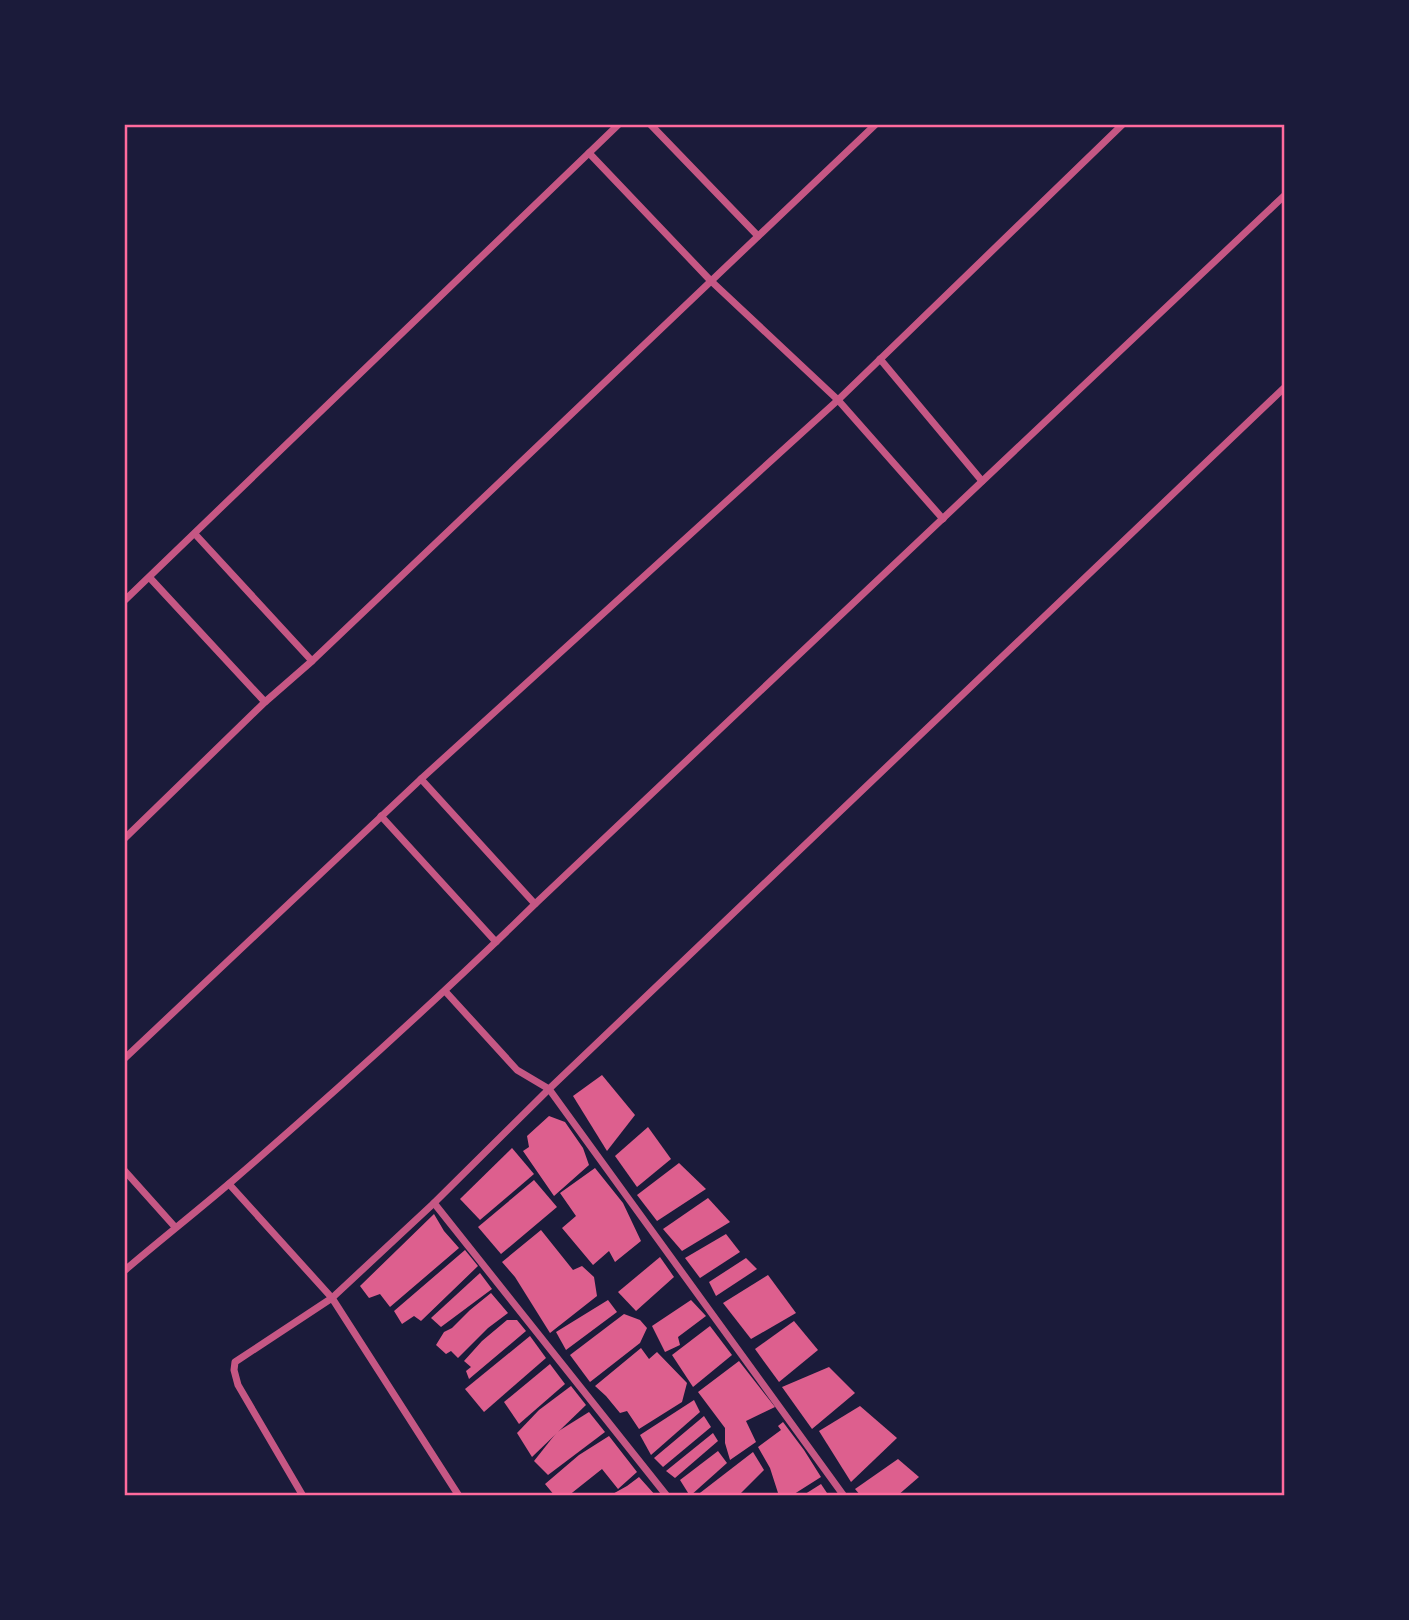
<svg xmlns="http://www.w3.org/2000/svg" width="1409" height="1620" viewBox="0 0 1409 1620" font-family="Montserrat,sans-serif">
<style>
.building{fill:#dd5f8e}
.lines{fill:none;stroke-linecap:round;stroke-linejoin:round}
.minor{stroke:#c65784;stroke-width:7}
.neatline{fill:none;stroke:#ff6b9d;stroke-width:2.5}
</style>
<rect width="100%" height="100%" fill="#1b1b3a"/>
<!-- building -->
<g class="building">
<polygon points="602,1075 635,1115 607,1151 573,1096"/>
<polygon points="549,1116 565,1122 583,1148 589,1165 554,1196 523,1151 529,1147 527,1136"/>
<polygon points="648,1127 671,1159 637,1187 615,1156"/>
<polygon points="512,1148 534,1174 480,1220 460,1199"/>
<polygon points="679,1163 706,1189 657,1221 637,1195"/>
<polygon points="595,1168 623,1203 641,1241 615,1262 609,1251 593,1265 562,1228 576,1216 560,1193"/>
<polygon points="534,1180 557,1207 501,1254 478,1227"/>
<polygon points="708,1198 730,1222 682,1251 663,1229"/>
<polygon points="434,1214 444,1231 459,1248 390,1307 380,1294 369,1298 360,1286"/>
<polygon points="541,1230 573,1270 582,1266 594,1277 597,1296 550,1333 515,1277 502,1262"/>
<polygon points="726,1234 740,1252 700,1278 685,1258"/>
<polygon points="465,1250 478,1266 421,1321 414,1316 402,1324 394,1311"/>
<polygon points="660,1257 674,1277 636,1311 618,1292"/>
<polygon points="746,1258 757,1269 716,1296 709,1282"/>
<polygon points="480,1273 492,1289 441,1327 431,1318"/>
<polygon points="768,1275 796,1313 751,1339 723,1303"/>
<polygon points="491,1293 508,1313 488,1328 458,1358 451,1351 446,1354 436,1345 444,1332 452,1328 470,1310"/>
<polygon points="608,1300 617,1312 566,1350 556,1332"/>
<polygon points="691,1300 706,1316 678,1337 680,1345 665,1352 652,1326"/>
<polygon points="624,1314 640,1320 647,1328 640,1343 590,1382 570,1355"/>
<polygon points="507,1320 517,1320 526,1331 469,1379 466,1371 471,1367 464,1361 482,1341"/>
<polygon points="794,1321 818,1350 779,1382 755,1349"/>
<polygon points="710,1326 732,1355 693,1387 672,1355"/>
<polygon points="530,1336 546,1358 484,1412 465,1389"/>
<polygon points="641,1348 649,1359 657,1352 687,1383 682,1402 639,1429 627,1411 620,1413 606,1396 595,1386"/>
<polygon points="739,1361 775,1407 746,1421 756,1442 730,1460 725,1443 725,1428 698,1392"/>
<polygon points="550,1364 565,1384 519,1424 504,1402"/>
<polygon points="829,1367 855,1393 812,1429 782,1387"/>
<polygon points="571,1386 586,1405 532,1457 517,1433 539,1410"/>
<polygon points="694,1400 700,1412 651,1455 640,1435"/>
<polygon points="860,1406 897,1438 851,1482 819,1431"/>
<polygon points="589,1412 605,1432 548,1475 534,1461 557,1432"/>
<polygon points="704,1416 711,1427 663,1467 654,1458"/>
<polygon points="783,1422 804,1450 821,1477 791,1496 779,1496 770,1468 758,1447 781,1430 778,1426"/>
<polygon points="713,1433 718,1441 675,1478 666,1471"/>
<polygon points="609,1436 637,1472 618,1489 602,1469 568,1496 555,1496 545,1484 579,1455"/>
<polygon points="718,1451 727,1463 690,1496 680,1480"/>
<polygon points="753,1452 764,1470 738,1496 696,1496"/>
<polygon points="898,1459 919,1477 897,1496 861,1496 855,1489"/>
<polygon points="639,1477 656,1496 609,1496 627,1486"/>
<polygon points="821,1484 829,1496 802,1496"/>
</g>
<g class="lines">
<!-- minor -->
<g class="minor">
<polyline points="650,124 758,236"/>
<polyline points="589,153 710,280 838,400 943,519"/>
<polyline points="880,359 982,481"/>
<polyline points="195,534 312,661"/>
<polyline points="150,578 265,702"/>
<polyline points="124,601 619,124"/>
<polyline points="421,779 535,904"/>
<polyline points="381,816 496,942"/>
<polyline points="124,839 265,702 312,661 876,124"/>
<polyline points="445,991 517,1070 549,1089 844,1496"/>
<polyline points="124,1059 421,779 838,400 1123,124"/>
<polyline points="124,1170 175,1227"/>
<polyline points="229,1184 332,1298 459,1496"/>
<polyline points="434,1203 667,1496"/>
<path d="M124 1271C159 1241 196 1212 231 1182 335 1092 437 1000 535 904L1285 195"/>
<polyline points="303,1496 238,1385 234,1370 235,1362 332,1298 434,1203 549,1089 1285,387"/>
</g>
</g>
<!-- border -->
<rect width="1409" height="1620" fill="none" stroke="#1b1b3a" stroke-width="252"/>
<rect x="126" y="126" width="1157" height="1368" class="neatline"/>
</svg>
